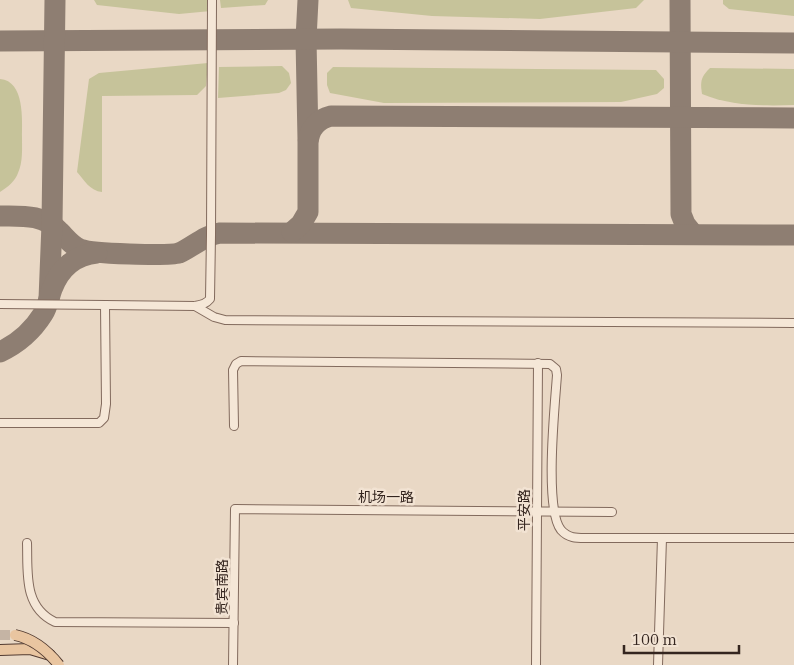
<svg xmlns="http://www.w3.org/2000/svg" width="794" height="665" viewBox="0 0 794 665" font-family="'IBM Plex Serif','Noto Sans SC',serif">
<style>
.green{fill:#c6c39a}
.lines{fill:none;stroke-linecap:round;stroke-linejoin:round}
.taxiway{stroke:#8e7e72;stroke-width:21}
.major-tunnel{stroke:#c5b4a4;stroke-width:10;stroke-dasharray:10 5;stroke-linecap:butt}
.minor-casing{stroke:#826a5d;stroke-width:10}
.major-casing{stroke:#513a30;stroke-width:12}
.minor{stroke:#f5e7d7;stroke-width:8}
.major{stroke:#e9c5a0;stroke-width:10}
.major-bridge-casing{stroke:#513a30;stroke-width:12;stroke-linecap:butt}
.major-bridge{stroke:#e9c5a0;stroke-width:10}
.labels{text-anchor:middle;stroke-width:5;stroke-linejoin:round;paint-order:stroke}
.street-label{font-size:14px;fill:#34251f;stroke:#f2e3d3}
</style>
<rect width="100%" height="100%" fill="#e9d8c5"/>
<!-- green -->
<g class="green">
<polygon points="94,0 210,0 211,11 179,14 97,5"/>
<polygon points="220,0 268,0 265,5 221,8"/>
<polygon points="348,0 644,0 636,8 540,19 432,16 351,8"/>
<polygon points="723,0 794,0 794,16 729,9 723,4"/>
<path d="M208 63 206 86 197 95 102 96V192C90 191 84 180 77 172L89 79 99 73Z"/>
<polygon points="282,66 289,73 291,83 286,90 279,93 218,98 219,67"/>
<polygon points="333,67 656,70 664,79 664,88 657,94 621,102 384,103 330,93 327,85 327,73"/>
<path d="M710 68 794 69V105C763 106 731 106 702 94 700 81 701 77 710 68Z"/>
<path d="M0 79C25 81 22 120 22 138 22 149 23 162 18 173 15 181 8 187 0 192Z"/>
</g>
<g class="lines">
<!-- taxiway -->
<g class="taxiway">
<polyline points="308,0 306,39 308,140"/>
<polyline points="680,0 681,214 685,224 693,234"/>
<polyline points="0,41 341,39 794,43"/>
<path d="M0 216C22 216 44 214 60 232 66 238 72 246 80 249 90 254 169 256 179 253 193 247 204 235 220 233L794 235"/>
<path d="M292 232 301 224 308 212V143C309 129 318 119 331 116L794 118"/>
<polyline points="49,299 52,224 55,0"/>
<path d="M0 352C17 344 33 330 43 314 48 306 49 297 52 289 60 268 75 255 97 253"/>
</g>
<!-- major-tunnel -->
<polyline class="major-tunnel" points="0,635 15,635"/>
<!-- minor casing -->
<g class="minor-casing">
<g id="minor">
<polyline points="0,304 105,305 106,404 104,418 99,423 0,423"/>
<path d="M105 305 195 306C201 305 206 304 210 299L211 235 212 0"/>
<polyline points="195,306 214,317 225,320 794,323"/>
<path d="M234 426 233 370 236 364 241 361 550 364 556 369 557 375C555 404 544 509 561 530 569 539 578 538 589 538H794"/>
<path d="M27 543C28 572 23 607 55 622L234 623"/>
<polyline points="233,665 235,509 612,512"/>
<polyline points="536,665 538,363"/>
<polyline points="658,665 662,538"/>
</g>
</g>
<!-- major casing -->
<g class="major-casing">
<polyline id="major" points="0,650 30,649 50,655"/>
</g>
<!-- minor -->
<use href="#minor" class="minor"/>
<!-- major -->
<use href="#major" class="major"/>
<!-- major-bridge casing -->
<g class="major-bridge-casing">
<path id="major-bridge" d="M15 635C34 639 47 650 59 665"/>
</g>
<!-- major-bridge -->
<use href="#major-bridge" class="major-bridge"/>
</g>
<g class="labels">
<!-- street labels -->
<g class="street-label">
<text x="386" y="502">机场一路</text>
<text transform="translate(524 510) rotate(-90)" y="5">平安路</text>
<text transform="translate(222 587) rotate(-90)" y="5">贵宾南路</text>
</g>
</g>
<!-- scale -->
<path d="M624 645v8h115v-8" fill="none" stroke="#34251f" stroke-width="2.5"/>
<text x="632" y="645" font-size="15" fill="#34251f" stroke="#f2e3d3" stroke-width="4" paint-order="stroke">100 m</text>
</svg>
